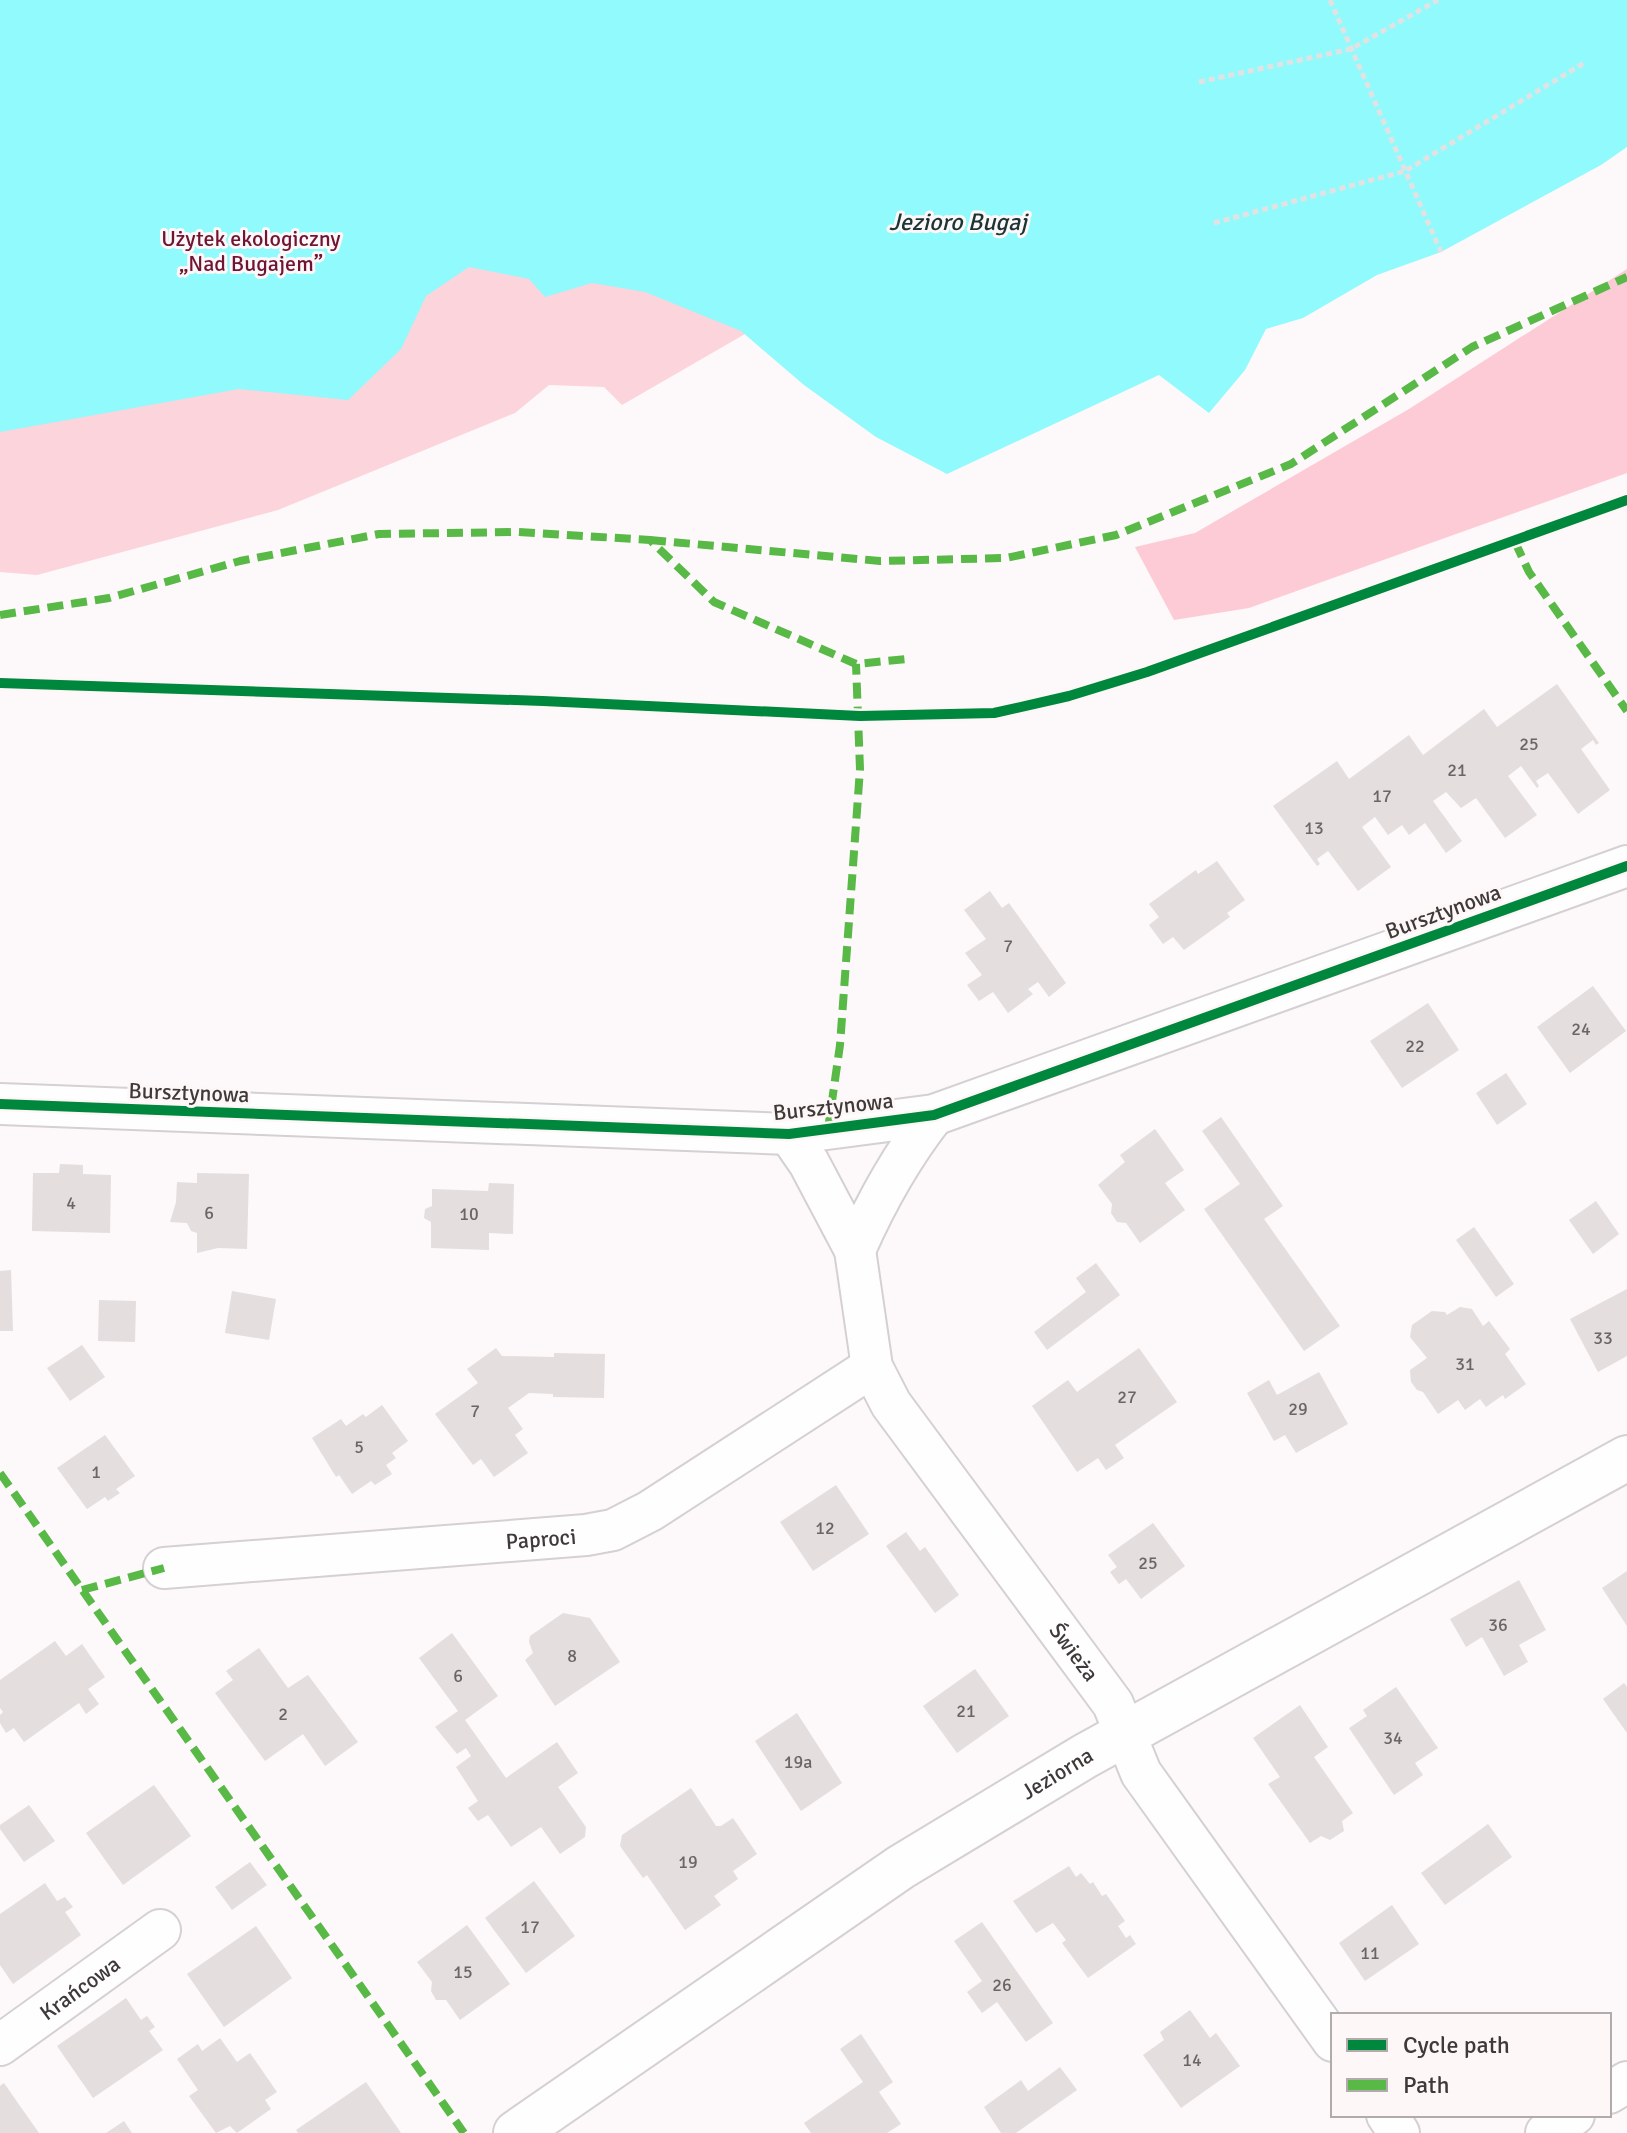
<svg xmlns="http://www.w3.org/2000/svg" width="1627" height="2133" viewBox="0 0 1627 2133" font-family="Signika,sans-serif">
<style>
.green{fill:#fcd4dc}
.forest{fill:#fdcbd6}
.water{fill:#90fafd}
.building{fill:#e4dedf}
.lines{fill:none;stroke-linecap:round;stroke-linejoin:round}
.minor-casing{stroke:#d5d0d1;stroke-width:44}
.tertiary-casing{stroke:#d5d0d1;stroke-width:48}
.path{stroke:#e3e2e2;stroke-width:5;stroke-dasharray:6 4;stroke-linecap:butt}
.minor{stroke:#fffefe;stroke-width:40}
.tertiary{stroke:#fffefe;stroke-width:44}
.quiet{stroke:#58b947;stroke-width:8;stroke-dasharray:16 8;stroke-linecap:butt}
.cycleway-casing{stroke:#fef7f8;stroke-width:15}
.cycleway{stroke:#00873e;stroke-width:10}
.labels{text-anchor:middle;stroke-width:6;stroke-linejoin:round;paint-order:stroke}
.number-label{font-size:18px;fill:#6b6666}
.park-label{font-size:22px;fill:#701434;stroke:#fef7f8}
.street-label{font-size:22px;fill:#3f3a3a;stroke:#fef7f8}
.water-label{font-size:24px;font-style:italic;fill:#1b3435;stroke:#fef7f8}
</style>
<rect width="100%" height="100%" fill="#fdf8f9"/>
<!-- green -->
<polygon class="green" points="0,0 1302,0 915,236 622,405 604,387 549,385 515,413 278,510 37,575 0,572"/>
<!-- forest -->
<polygon class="forest" points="1627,269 1627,473 1249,608 1174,620 1135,547 1195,533 1409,409"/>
<!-- water -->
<polygon class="water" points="0,0 1627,0 1627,147 1601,165 1441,252 1377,275 1303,318 1266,329 1245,370 1209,413 1159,375 947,474 876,437 804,385 741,331 645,292 592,283 545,297 529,279 469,267 426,296 401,349 348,400 239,389 0,432"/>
<!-- building -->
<g class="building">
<polygon points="1557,684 1599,743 1596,745 1593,740 1581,749 1610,790 1578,814 1548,773 1536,781 1539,786 1537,788 1521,766 1508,776 1537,815 1505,838 1476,798 1461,808 1446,792 1433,801 1462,841 1446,853 1425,823 1409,835 1402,825 1388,835 1375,817 1362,827 1391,867 1358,891 1328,851 1317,859 1320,864 1317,866 1273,806 1337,761 1349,779 1409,735 1423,755 1484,709 1497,727"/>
<polygon points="1217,861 1245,900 1227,913 1230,917 1184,950 1173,937 1163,944 1149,925 1159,917 1149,904 1196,870 1198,874"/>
<polygon points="990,891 1002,908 1009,903 1066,983 1049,997 1038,982 1028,989 1033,994 1008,1013 993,992 979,1001 967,985 982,975 965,953 986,939 964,910"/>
<polygon points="1593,986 1626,1031 1570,1073 1537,1027"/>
<polygon points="1428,1003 1459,1050 1402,1088 1370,1041"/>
<polygon points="1506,1073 1527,1104 1497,1125 1476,1093"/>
<polygon points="1221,1117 1283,1206 1264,1219 1340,1326 1304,1351 1204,1209 1240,1184 1202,1131"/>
<polygon points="1155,1129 1184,1170 1165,1183 1185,1210 1140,1243 1126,1223 1117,1222 1111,1213 1112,1204 1098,1185 1125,1162 1120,1155"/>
<polygon points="60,1164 83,1165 83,1174 111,1175 110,1233 32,1231 33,1173 59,1173"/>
<polygon points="197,1173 249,1174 247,1249 218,1248 197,1253 197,1233 191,1231 187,1223 170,1222 176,1202 177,1182 197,1183"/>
<polygon points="489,1183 514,1184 513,1234 489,1233 489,1250 431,1248 431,1222 424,1218 425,1209 432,1206 432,1189 488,1191"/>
<polygon points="1596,1201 1619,1234 1593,1254 1569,1220"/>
<polygon points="1474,1227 1514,1284 1496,1297 1456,1240"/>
<polygon points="1096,1263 1120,1295 1047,1350 1034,1332 1086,1292 1076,1278"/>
<polygon points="11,1270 13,1331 0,1331 0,1271"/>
<polygon points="1627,1289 1627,1356 1598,1372 1570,1319"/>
<polygon points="232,1291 276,1299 269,1340 225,1333"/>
<polygon points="99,1300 136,1301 135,1342 98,1341"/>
<polygon points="1460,1307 1472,1309 1483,1326 1489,1321 1510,1349 1505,1354 1526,1384 1505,1399 1503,1395 1486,1407 1480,1399 1465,1410 1458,1400 1438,1414 1423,1392 1417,1390 1411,1382 1410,1370 1427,1358 1410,1337 1412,1325 1432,1311 1445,1312 1447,1315"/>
<polygon points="82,1345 105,1377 70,1401 47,1368"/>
<polygon points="496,1348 502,1356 554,1357 554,1353 605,1354 604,1398 553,1397 553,1394 529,1393 508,1408 523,1429 515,1435 528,1453 494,1477 481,1459 473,1465 435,1414 478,1383 467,1369"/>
<polygon points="1139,1348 1177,1402 1115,1445 1124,1458 1106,1470 1098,1458 1077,1472 1032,1406 1068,1380 1077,1392"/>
<polygon points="1319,1372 1348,1424 1296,1453 1285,1435 1274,1441 1247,1393 1269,1380 1277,1395"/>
<polygon points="382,1405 408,1441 392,1453 396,1458 386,1465 392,1474 375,1485 371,1481 352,1494 339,1475 336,1477 312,1438 341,1419 346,1426 363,1414 366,1417"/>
<polygon points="105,1435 135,1476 116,1489 120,1493 108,1501 105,1497 87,1509 57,1468"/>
<polygon points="836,1485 869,1534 813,1571 780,1522"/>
<polygon points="1153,1523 1185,1566 1141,1599 1126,1579 1119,1584 1110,1572 1117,1567 1108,1555"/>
<polygon points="906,1532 920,1551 925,1547 959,1595 935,1613 886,1546"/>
<polygon points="1627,1571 1627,1626 1602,1588"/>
<polygon points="1519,1580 1546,1630 1519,1645 1528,1662 1504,1676 1482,1637 1466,1647 1450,1619"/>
<polygon points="563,1613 590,1618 620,1662 555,1706 525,1660 533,1653 529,1642 530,1636"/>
<polygon points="452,1633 498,1696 465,1720 506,1778 557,1742 578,1773 558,1787 586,1827 585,1837 560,1854 541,1827 511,1847 488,1815 478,1821 468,1808 478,1801 456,1767 471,1756 466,1748 457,1754 435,1727 458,1711 419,1658"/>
<polygon points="55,1641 66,1656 82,1644 105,1677 88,1689 99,1704 86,1714 79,1703 24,1742 14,1728 6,1733 0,1723 0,1715 3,1712 0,1708 0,1680"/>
<polygon points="259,1648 288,1688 308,1675 358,1742 325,1766 303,1734 265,1761 215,1693 233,1680 226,1671"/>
<polygon points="975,1669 1009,1716 957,1753 923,1706"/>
<polygon points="1624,1683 1627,1687 1627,1733 1603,1699"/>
<polygon points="1396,1687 1438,1748 1415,1763 1423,1775 1394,1795 1349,1728 1367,1716 1363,1710"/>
<polygon points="1300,1705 1328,1747 1314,1757 1353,1813 1342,1821 1344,1831 1330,1840 1321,1836 1310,1843 1268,1784 1280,1777 1253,1738"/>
<polygon points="797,1713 842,1783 801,1811 755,1741"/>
<polygon points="154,1785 191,1836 123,1885 86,1833"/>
<polygon points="691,1788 716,1826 721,1826 733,1818 757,1854 733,1871 738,1879 714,1896 721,1905 685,1930 647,1875 643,1878 620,1846 622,1835"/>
<polygon points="29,1805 55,1841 24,1862 0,1829 0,1825"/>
<polygon points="1488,1824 1512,1857 1445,1905 1421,1873"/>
<polygon points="250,1862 267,1885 232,1910 215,1887"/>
<polygon points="1069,1866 1076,1877 1081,1873 1090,1884 1093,1882 1102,1896 1106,1894 1125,1921 1118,1926 1126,1938 1130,1935 1136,1944 1088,1978 1062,1943 1066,1940 1053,1923 1036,1933 1013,1901"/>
<polygon points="534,1881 575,1936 526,1973 485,1918"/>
<polygon points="45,1883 57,1901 65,1897 73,1907 65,1912 81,1935 13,1984 0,1965 0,1914"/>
<polygon points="1392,1905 1419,1944 1365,1981 1339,1943"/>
<polygon points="982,1922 1053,2023 1026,2042 997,2002 982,2013 967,1992 982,1981 954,1941"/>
<polygon points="467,1925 510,1984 460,2020 446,2000 436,2000 431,1991 432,1982 417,1962"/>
<polygon points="256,1926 292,1978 224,2027 187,1974"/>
<polygon points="126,1998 141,2020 147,2016 155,2027 149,2031 163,2050 93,2098 57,2046"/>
<polygon points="1190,2010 1210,2038 1216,2033 1240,2066 1181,2108 1143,2055 1164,2040 1160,2032"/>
<polygon points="861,2034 893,2082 879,2092 901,2124 887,2133 811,2133 804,2123 863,2082 840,2049"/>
<polygon points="220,2038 237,2062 250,2053 277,2092 265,2100 271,2109 237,2133 230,2126 216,2133 189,2096 198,2090 177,2059 198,2044 202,2051"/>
<polygon points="1060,2067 1077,2090 1016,2133 1001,2133 984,2107 1021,2080 1028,2091"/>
<polygon points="366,2082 401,2133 298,2133 296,2130"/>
<polygon points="4,2083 20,2106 39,2133 0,2133 0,2086"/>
<polygon points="124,2121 132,2133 106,2133"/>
</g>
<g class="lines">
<!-- minor casing -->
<g class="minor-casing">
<g id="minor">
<polyline points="0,1104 789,1134 934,1115 1627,866"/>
<path d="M789 1134 809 1163 855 1250C877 1200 901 1157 934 1115"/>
<path id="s1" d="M855 1250 872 1367 891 1404 1113 1704 1141 1773 1333 2041"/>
<path id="s2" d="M164 1568 586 1535 613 1530 650 1511 872 1367"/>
<path id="s3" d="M0 2045 160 1930"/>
<polyline points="1609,2093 1627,2082"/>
<polyline points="1387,2115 1399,2133"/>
<polyline points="1546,2133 1574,2115"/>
</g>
</g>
<!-- tertiary casing -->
<g class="tertiary-casing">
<g id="tertiary">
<path id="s4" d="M516 2133 901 1867 1085 1756 1627 1458"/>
</g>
</g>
<!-- path -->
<g class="path">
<polyline points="1330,0 1441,252"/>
<polyline points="1199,82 1351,49 1438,0"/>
<polyline points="1214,223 1405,171 1584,63"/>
</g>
<!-- minor -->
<use href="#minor" class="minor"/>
<!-- tertiary -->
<use href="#tertiary" class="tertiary"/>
<!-- quiet -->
<g class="quiet">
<polyline points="650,540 880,561 1006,558 1116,535 1291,464 1472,347 1627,277"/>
<polyline points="1515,542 1529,572 1627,711"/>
<polyline points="0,615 109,598 240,561 379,534 518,532 650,540 714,602 856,664 907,659"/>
<polyline points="828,1129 840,1045 860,769 856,664"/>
<polyline points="0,1473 464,2133"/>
<polyline points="82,1590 164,1568"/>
</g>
<!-- cycleway casing -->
<g class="cycleway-casing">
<g id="cycleway">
<polyline points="0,683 543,701 860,716 994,713 1069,696 1147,672 1627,500"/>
<polyline points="0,1104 789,1134 934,1115 1627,866"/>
</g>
</g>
<!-- cycleway -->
<use href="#cycleway" class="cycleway"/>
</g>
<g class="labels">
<!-- number labels -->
<g class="number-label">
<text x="1529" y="750">25</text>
<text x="1457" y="776">21</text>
<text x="1382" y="802">17</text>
<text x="1314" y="834">13</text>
<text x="1008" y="952">7</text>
<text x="1581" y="1035">24</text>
<text x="1415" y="1052">22</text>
<text x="71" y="1209">4</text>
<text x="209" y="1219">6</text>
<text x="469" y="1220">10</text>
<text x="1603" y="1344">33</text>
<text x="1465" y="1370">31</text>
<text x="1127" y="1403">27</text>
<text x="1298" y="1415">29</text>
<text x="475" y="1417">7</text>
<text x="359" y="1453">5</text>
<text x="96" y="1478">1</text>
<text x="825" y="1534">12</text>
<text x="1148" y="1569">25</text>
<text x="1498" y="1631">36</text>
<text x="572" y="1662">8</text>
<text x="458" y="1682">6</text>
<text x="966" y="1717">21</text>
<text x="283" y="1720">2</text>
<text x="1393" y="1744">34</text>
<text x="798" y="1768">19a</text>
<text x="688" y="1868">19</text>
<text x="530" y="1933">17</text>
<text x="1370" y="1959">11</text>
<text x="463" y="1978">15</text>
<text x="1002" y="1991">26</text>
<text x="1192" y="2066">14</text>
</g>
<!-- park labels -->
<g class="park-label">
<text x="251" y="246">Użytek ekologiczny<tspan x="251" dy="25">„Nad Bugajem”</tspan></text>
</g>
<!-- street labels -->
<g class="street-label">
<text transform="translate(1443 911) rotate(-20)" y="8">Bursztynowa</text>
<text transform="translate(189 1092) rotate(2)" y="8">Bursztynowa</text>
<text transform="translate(833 1106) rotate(-6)" y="8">Bursztynowa</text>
<text dy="8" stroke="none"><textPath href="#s2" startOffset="378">Paproci</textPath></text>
<text dy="8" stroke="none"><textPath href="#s1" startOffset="468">Świeża</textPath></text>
<text dy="8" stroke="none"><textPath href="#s4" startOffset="650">Jeziorna</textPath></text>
<text dy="8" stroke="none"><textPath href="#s3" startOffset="98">Krańcowa</textPath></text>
</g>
<!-- water labels -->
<g class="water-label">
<text x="958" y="230">Jezioro Bugaj</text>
</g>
</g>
<!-- legend -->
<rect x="1331" y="2013" width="280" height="104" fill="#fef7f8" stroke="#b2abac" stroke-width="2"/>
<rect x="1347" y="2039" width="40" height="12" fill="#00873e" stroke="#b2abac" stroke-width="2"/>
<text x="1403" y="2053" font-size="24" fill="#3f3a3a">Cycle path</text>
<rect x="1347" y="2079" width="40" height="12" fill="#58b947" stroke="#b2abac" stroke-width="2"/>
<text x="1403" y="2093" font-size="24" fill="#3f3a3a">Path</text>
</svg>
